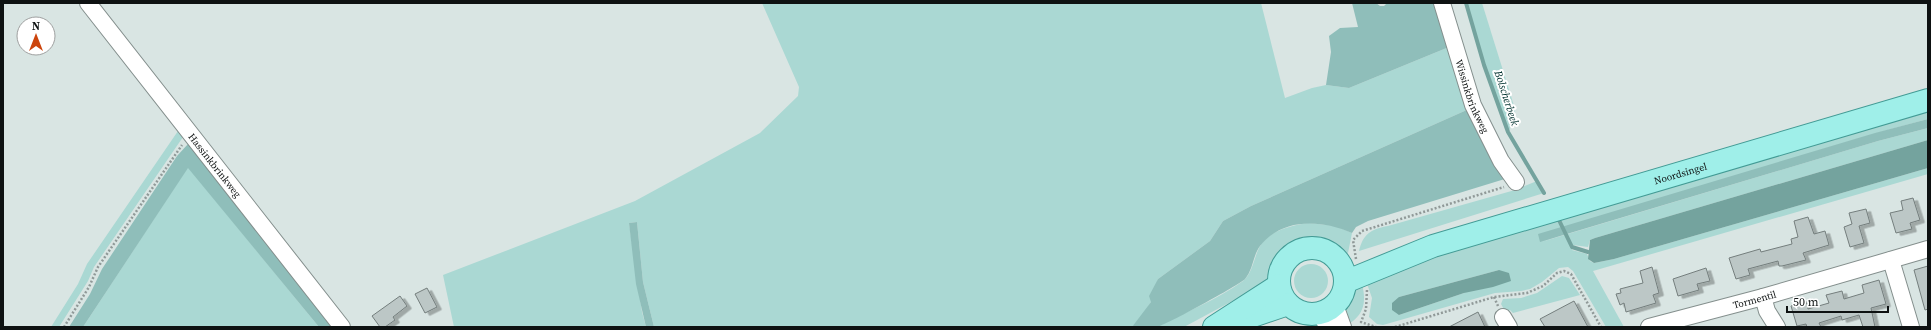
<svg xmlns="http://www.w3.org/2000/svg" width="1931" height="330" viewBox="0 0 1931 330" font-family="'Source Serif 4',serif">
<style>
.green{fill:#aad8d3;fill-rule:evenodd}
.forest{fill:#8fbeba}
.water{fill:#74a39e}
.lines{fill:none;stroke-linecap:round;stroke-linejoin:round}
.stream{stroke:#74a39e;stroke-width:4}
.building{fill:#bcc7c6;stroke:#747e7d;filter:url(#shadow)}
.street-casing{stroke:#848f8d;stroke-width:18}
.primary-casing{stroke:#439b95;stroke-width:24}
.path{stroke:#909998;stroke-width:2.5;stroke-dasharray:2 2;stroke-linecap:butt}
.street{stroke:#fff;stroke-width:16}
.primary{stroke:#9fefe9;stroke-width:22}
.labels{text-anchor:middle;stroke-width:4;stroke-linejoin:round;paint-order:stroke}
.street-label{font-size:10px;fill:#0e1212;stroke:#fff}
.water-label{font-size:11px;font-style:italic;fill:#01312e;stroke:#fff}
</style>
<defs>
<filter id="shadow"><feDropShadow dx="4.5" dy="2.5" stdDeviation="0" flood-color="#0004"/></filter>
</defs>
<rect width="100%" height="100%" fill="#d9e5e3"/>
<!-- green -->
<g class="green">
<polygon points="762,3 1261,3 1285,98 1312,88 1326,85 1349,88 1449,47 1469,109 1251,206 1223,221 1210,241 1158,279 1151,302 1143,315 1132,327 654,327 643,282 637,222 629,223 642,312 646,327 454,327 443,275 635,201 760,133 798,96 799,87"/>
<polygon points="1466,3 1482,3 1515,109 1514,122 1508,132 1484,65"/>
<path d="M1928 106V119C1797 154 1669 199 1541 242L1878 141 1928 128V140L1595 238 1590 240 1588 247 1573 245 1572 250 1587 254 1590 261 1594 263 1614 259 1928 168V174L1593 271 1624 327H1606L1573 271 1568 267 1559 268 1542 282 1530 289 1521 291 1495 293 1383 325 1377 324 1369 317 1372 298 1365 278ZM1499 270 1464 293 1399 315V297Z"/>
<polygon points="178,131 183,137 94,267 88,281 59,327 51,327 78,284 87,264"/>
<polygon points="188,167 319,327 83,327"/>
<path d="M1537 181 1544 193 1359 251C1363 234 1371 229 1388 226L1515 190Z"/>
<path d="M1309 223 1336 226 1352 233 1348 253 1322 243 1298 244 1287 251 1266 283 1184 327H1157C1185 312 1217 300 1243 281 1252 274 1254 258 1259 248 1267 231 1292 225 1309 223Z"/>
<circle cx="1311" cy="281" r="17"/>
<polygon points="1562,276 1569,278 1580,295 1513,313 1510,310 1506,313 1501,304 1503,299 1521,298 1537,293"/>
<path d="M1361 281C1367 300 1365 315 1347 325 1345 308 1347 293 1361 281Z"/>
</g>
<!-- forest -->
<g class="forest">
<polygon points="1352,3 1376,3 1380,6 1384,6 1387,3 1435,3 1449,47 1349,88 1326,85 1331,52 1329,36 1340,28 1358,27"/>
<path d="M1469 109 1508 178 1368 221 1356 227 1352 233C1322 220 1283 217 1260 246 1253 255 1253 270 1245 279 1239 285 1166 325 1157 327 1150 329 1140 327 1132 327L1151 302 1149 296 1158 279 1210 241 1223 221 1251 206Z"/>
<polygon points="1928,119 1928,128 1878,141 1540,242 1538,234 1875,133"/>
<polygon points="188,144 191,144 335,327 319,327 188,168 83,327 69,327 90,294 102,269 177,156"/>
<polygon points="637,222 643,282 654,327 646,327 636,284 629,223"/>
</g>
<!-- water -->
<g class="water">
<polygon points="1928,140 1928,168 1614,259 1594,263 1588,259 1590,240 1595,238"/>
<polygon points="1499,270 1509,273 1511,281 1493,287 1464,293 1399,315 1392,310 1392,303 1399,297"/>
</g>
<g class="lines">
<!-- stream -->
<g class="stream">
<polyline points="1466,3 1484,65 1508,132 1544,193"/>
<polyline points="1557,216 1572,247 1588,252"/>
</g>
</g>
<!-- building -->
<g class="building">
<polygon points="1913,198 1920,220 1910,223 1912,229 1896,233 1890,213 1903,210 1901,201"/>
<polygon points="1866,209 1870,223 1859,226 1864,243 1850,247 1844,227 1852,224 1849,213"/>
<polygon points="1808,217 1814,234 1825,231 1829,245 1803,253 1806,260 1782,266 1779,266 1778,261 1748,269 1750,275 1736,279 1729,258 1760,249 1761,252 1792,244 1791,239 1798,237 1794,221"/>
<polygon points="1928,266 1928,309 1925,310 1914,270"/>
<polygon points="1652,267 1659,293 1653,295 1656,303 1626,312 1624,303 1620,305 1616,294 1621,293 1620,289 1643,283 1640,271"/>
<polygon points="1706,268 1710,281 1697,284 1699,290 1678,296 1673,279"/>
<polygon points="1879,280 1886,304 1871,308 1875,327 1863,327 1859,315 1842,320 1841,316 1819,323 1821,327 1807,327 1806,324 1797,326 1791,306 1806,301 1808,309 1829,303 1826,295 1842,291 1844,299 1864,293 1862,285"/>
<polygon points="427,288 437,307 425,313 415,294"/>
<polygon points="400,296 407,306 393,317 395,320 385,327 380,327 372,316"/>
<polygon points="1574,301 1588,327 1545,327 1540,319"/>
<polygon points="1478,312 1485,327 1449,327"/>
</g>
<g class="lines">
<!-- street casing -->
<g class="street-casing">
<g id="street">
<path id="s1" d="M88 3 342 327"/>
<path id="s2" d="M1442 3 1473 105 1501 161 1516 182"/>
<polyline points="1891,260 1911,327"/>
<polyline points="1763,297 1767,311 1777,327"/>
<polyline points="1335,305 1343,327"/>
<polyline points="1319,313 1328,327"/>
<polyline points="1503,317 1509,327"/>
<path id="s3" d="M1649 327 1763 297 1928 249"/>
</g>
</g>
<!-- primary casing -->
<g class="primary-casing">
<g id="primary">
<circle cx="1312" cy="281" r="33"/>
<path id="s4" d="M1345 282 1433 246 1928 100"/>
<polyline points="1238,321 1288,304"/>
<polyline points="1214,327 1279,285"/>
</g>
</g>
<!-- path -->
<g class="path">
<polyline points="1356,259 1353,240 1362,231 1504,187"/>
<polyline points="1367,290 1366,309 1361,322 1376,327"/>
<polyline points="1494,297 1498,306"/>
<polyline points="64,327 89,287 98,267 182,145"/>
<polyline points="1395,327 1494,297 1527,293 1543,286 1557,273 1564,271 1571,274 1601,327"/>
</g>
<!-- street -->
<use href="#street" class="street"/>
<!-- primary -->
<use href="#primary" class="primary"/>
</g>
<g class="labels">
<!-- street labels -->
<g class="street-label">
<text dy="4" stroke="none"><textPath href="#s2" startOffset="98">Wissinkbrinkweg</textPath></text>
<text dy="4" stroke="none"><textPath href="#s1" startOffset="206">Hassinkbrinkweg</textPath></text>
<text dy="4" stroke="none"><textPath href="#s4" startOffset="353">Noordsingel</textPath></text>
<text dy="4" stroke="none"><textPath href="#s3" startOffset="109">Tormentil</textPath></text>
</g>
<!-- water labels -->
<g class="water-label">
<text transform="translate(1507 98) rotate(72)" y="4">Bolscherbeek</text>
</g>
</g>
<!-- border -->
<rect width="1931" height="330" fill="none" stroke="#0e1212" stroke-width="8"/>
<!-- north arrow -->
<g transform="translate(36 36)"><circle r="19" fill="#ffffff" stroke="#9fa0a0"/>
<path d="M0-3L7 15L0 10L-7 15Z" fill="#cc450d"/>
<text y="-6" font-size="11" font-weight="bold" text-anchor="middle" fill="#0e1212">N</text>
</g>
<!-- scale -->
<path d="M1787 306v6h101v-6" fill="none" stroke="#0e1212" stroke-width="2"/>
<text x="1793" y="306" font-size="12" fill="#0e1212" stroke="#ffffff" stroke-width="3" paint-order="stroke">50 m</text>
</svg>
